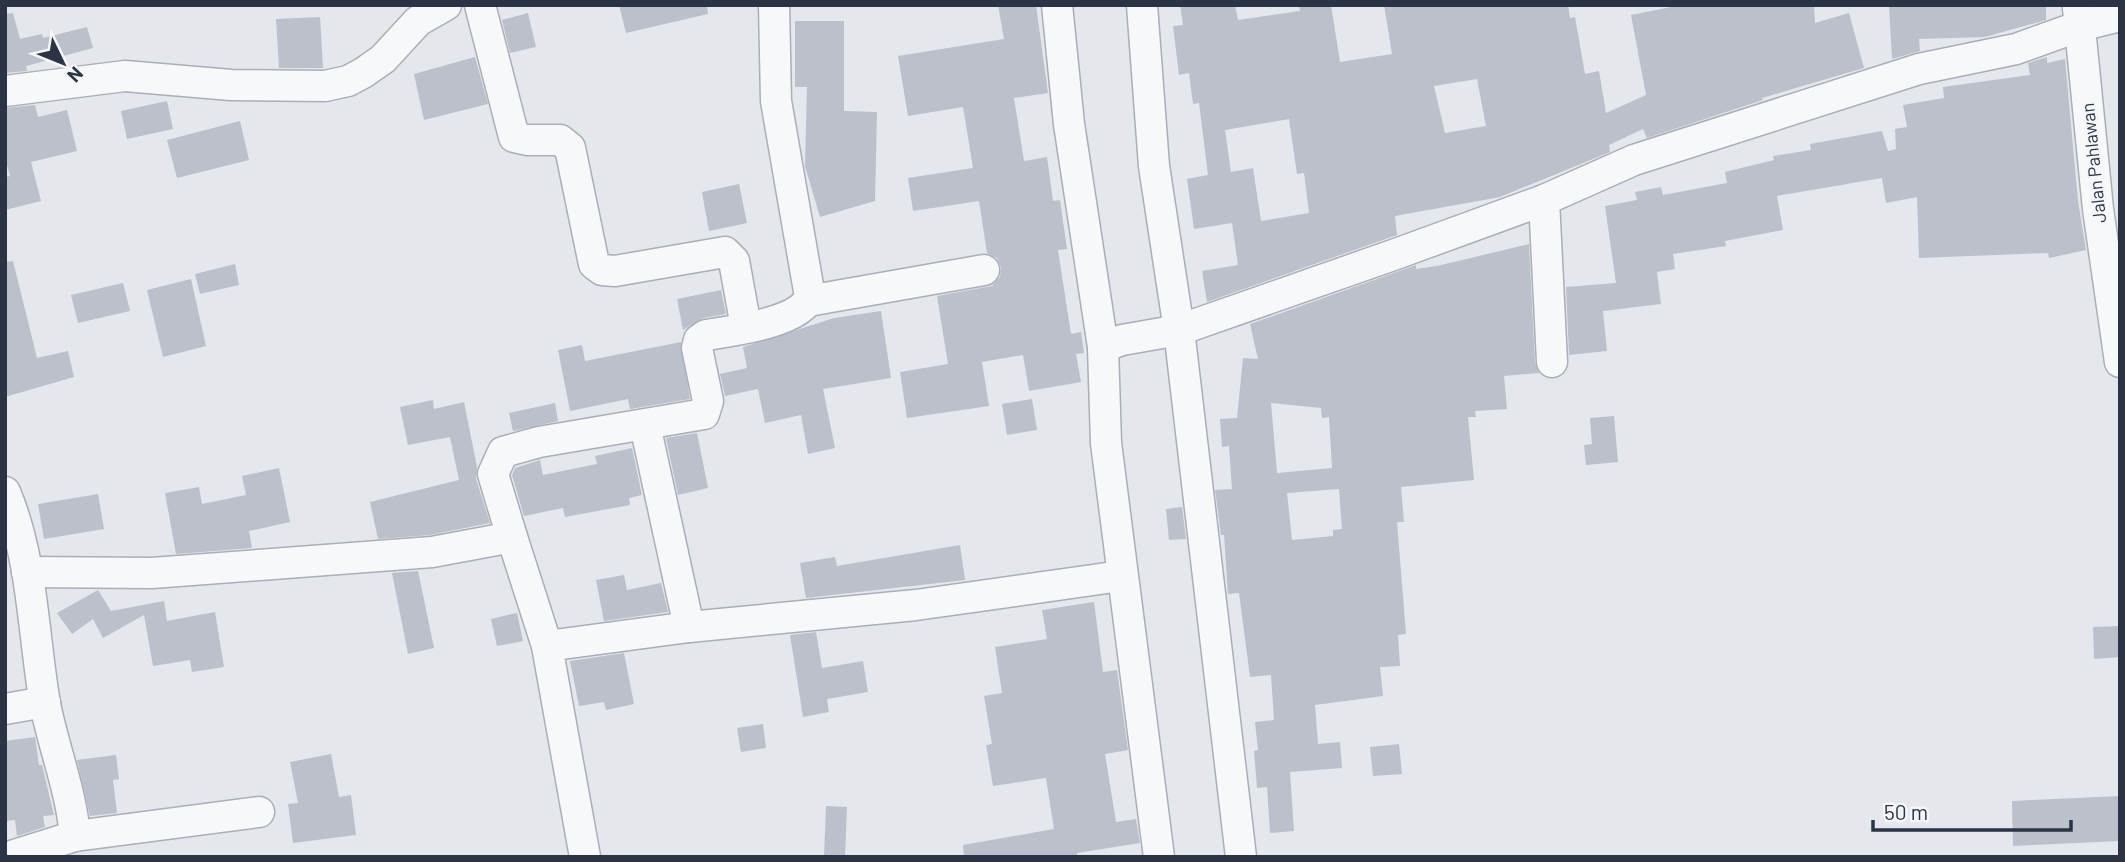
<svg xmlns="http://www.w3.org/2000/svg" width="2125" height="862" viewBox="0 0 2125 862" font-family="Barlow,sans-serif">
<style>
.building{fill:#bbc0ca;fill-rule:evenodd}
.lines{fill:none;stroke-linecap:round;stroke-linejoin:round}
.minor-casing{stroke:#a9aeb7;stroke-width:33}
.minor{stroke:#f7f8fa;stroke-width:30}
.labels{text-anchor:middle;stroke-width:5;stroke-linejoin:round;paint-order:stroke}
.street-label{font-size:18px;fill:#2b3445;stroke:#f4f6f9}
</style>
<rect width="100%" height="100%" fill="#e4e7ec"/>
<!-- building -->
<g class="building">
<polygon points="619,5 707,5 708,14 626,33"/>
<polygon points="998,5 1036,5 1048,93 1014,98 1024,161 1047,157 1053,201 1060,200 1067,249 1058,250 1071,334 1081,332 1084,353 1076,354 1081,382 1029,391 1023,355 982,362 989,406 907,418 900,372 948,364 937,296 992,286 1000,277 1001,268 997,258 987,253 979,201 913,211 908,178 973,168 963,107 908,116 898,56 1004,39"/>
<path d="M1180 5H1235L1238 20 1300 11 1299 5H1331L1340 62 1392 54 1384 5H1568L1570 18 1575 17 1585 74 1599 71 1606 113 1646 95 1631 15 1681 5H1814L1815 23 1849 13 1864 68 1762 98 1763 100 1647 138 1643 129 1609 145 1610 152 1500 197 1395 216 1397 235 1207 302 1202 271 1238 265 1232 223 1194 229 1187 179 1208 175 1199 103 1193 104 1189 73 1179 75 1173 26 1183 25ZM1477 79 1486 126 1445 133 1434 86ZM1289 119 1297 174 1304 173 1309 213 1261 221 1253 168 1231 172 1225 130Z"/>
<polygon points="1889,5 2046,5 2046,20 1985,37 1919,39 1920,51 1892,59"/>
<polygon points="13,13 20,39 42,34 43,38 87,27 93,48 26,66 27,71 5,73 5,14"/>
<polygon points="528,13 536,47 510,53 502,20"/>
<polygon points="320,17 323,68 279,68 276,19"/>
<polygon points="795,21 844,21 844,111 877,112 875,201 820,217 805,166 807,87 795,87"/>
<polygon points="475,57 488,104 424,120 414,74"/>
<polygon points="2047,57 2047,63 2065,59 2078,201 2086,250 2049,258 2048,253 1919,258 1917,197 1886,203 1882,178 1777,196 1783,230 1725,241 1726,246 1673,254 1675,269 1657,272 1661,304 1603,311 1607,351 1569,355 1566,287 1616,283 1605,206 1637,200 1635,192 1661,187 1663,195 1727,183 1725,172 1774,160 1773,156 1811,150 1810,144 1882,131 1888,151 1896,149 1895,129 1907,127 1903,105 1944,98 1943,87 2030,75 2028,63"/>
<polygon points="167,101 173,129 127,139 121,111"/>
<polygon points="35,105 38,117 67,110 77,151 31,162 41,201 5,210 5,177 10,176 5,158 5,108"/>
<polygon points="240,121 249,160 177,178 167,140"/>
<polygon points="739,184 747,223 709,231 702,192"/>
<path d="M1529 244 1535 363 1539 373 1504 376 1507 409 1475 411 1476 417H1468L1474 480 1401 487 1404 522H1397L1406 634 1398 635 1400 666 1380 667 1383 696 1315 705 1318 744 1340 742 1342 768 1290 772 1294 831 1270 833 1267 787 1257 788 1254 751 1258 750 1255 722 1274 720 1271 675 1250 677 1239 593 1228 594 1224 535H1221L1215 490 1232 489 1229 446 1222 447 1220 419 1237 418 1243 358 1258 359 1250 324 1416 265V269L1437 266ZM1271 403 1321 408 1322 418 1329 417 1332 468 1277 473ZM1339 489 1342 529 1333 530V536L1292 540 1287 493Z"/>
<polygon points="13,261 37,358 68,351 74,377 5,397 5,262"/>
<polygon points="235,264 239,285 200,294 195,274"/>
<polygon points="191,279 206,346 163,357 147,290"/>
<polygon points="123,283 130,311 78,323 71,295"/>
<polygon points="721,290 726,314 703,318 683,330 677,299"/>
<polygon points="881,311 891,378 823,389 835,448 808,454 801,415 765,423 758,389 725,396 720,374 747,368 743,347 834,318"/>
<polygon points="681,342 690,399 630,409 628,399 570,411 558,350 582,345 585,361"/>
<polygon points="1032,399 1037,430 1007,435 1002,404"/>
<polygon points="433,400 434,409 464,402 477,467 476,479 490,523 430,535 378,539 370,502 459,480 450,437 408,445 400,407"/>
<polygon points="555,403 558,421 513,431 509,413"/>
<polygon points="1614,416 1618,462 1586,465 1584,445 1592,444 1590,418"/>
<polygon points="697,433 708,488 678,495 666,438"/>
<polygon points="632,448 642,495 629,498 630,505 565,517 563,508 524,516 512,475 515,468 540,460 543,475 597,464 595,456"/>
<polygon points="279,468 290,522 249,531 252,548 176,554 165,493 199,487 202,504 246,495 242,476"/>
<polygon points="98,494 104,529 44,539 38,504"/>
<polygon points="1182,507 1186,539 1169,540 1166,509"/>
<polygon points="960,545 965,580 806,598 800,563 835,557 837,566"/>
<polygon points="418,571 434,648 408,654 392,573"/>
<polygon points="624,575 627,590 661,583 668,612 604,621 596,580"/>
<polygon points="98,590 111,611 164,601 167,621 215,612 224,667 192,672 190,660 153,666 144,615 103,638 93,619 72,634 57,613"/>
<polygon points="1094,602 1103,672 1117,670 1128,750 1105,754 1116,822 1136,819 1140,843 1077,853 1077,857 964,857 963,845 1054,829 1046,778 993,786 986,745 992,744 984,696 1002,693 995,647 1047,639 1042,610"/>
<polygon points="517,613 523,641 497,646 491,619"/>
<polygon points="2120,626 2120,657 2094,659 2093,627"/>
<polygon points="816,632 822,668 863,661 868,692 827,699 829,712 803,717 790,635"/>
<polygon points="624,653 634,704 606,710 604,702 579,706 570,661"/>
<polygon points="763,724 766,748 741,752 737,728"/>
<polygon points="35,737 39,765 42,765 54,815 43,816 45,827 17,836 15,820 5,821 5,741"/>
<polygon points="1399,744 1402,774 1373,776 1370,747"/>
<polygon points="331,754 339,797 351,795 356,835 293,843 288,804 298,803 290,762"/>
<polygon points="116,755 119,779 113,780 117,813 90,816 77,760"/>
<polygon points="2120,796 2120,841 2013,846 2012,801"/>
<polygon points="826,806 847,807 845,857 824,857"/>
</g>
<g class="lines">
<!-- minor casing -->
<g class="minor-casing">
<g id="minor">
<polyline points="480,5 514,137 527,140 560,140 570,148 594,264 602,270 615,271 725,252 734,261 746,327"/>
<polyline points="1057,5 1069,124 1103,347 1106,443 1159,857"/>
<polyline points="1142,5 1154,166 1179,330 1241,857"/>
<polyline points="2078,8 2098,209 2120,362"/>
<polyline points="5,91 125,76 231,85 325,86 348,81 363,73 383,59 418,21 446,5"/>
<polyline points="1544,200 1552,362"/>
<polyline points="808,301 984,270"/>
<polyline points="1103,347 1122,340 1179,330 1396,254 1544,200 1634,160 1919,69 2016,49 2080,26 2120,16"/>
<polyline points="645,425 689,627"/>
<path d="M5 492C33 558 33 634 45 704 54 749 71 790 75 836L259 812"/>
<polyline points="512,537 547,646 689,627 916,605 1121,576"/>
<path d="M27 572 152 573 432 552 512 537 493 474 503 452 539 442 704 414 708 401 697 348 699 340 706 335C731 331 799 323 810 297L776 101 774 5"/>
<polyline points="547,646 585,857"/>
<polyline points="5,709 45,702"/>
<polyline points="8,857 75,836"/>
</g>
</g>
<!-- minor -->
<use href="#minor" class="minor"/>
</g>
<g class="labels">
<!-- street labels -->
<g class="street-label">
<text transform="translate(2094 163) rotate(-96)" y="6">Jalan Pahlawan</text>
</g>
</g>
<!-- border -->
<rect width="2125" height="862" fill="none" stroke="#2b3445" stroke-width="14"/>
<!-- north arrow -->
<g transform="translate(63 63) rotate(133)" stroke="#f4f6f9" stroke-width="5" paint-order="stroke">
<path d="M0-5L12 26L0 18L-12 26Z" fill="#2b3445"/>
<text y="-10" font-size="19" font-weight="bold" text-anchor="middle" fill="#2b3445">N</text>
</g>
<!-- scale -->
<path d="M1873 820v10h198v-10" fill="none" stroke="#2b3445" stroke-width="3.5"/>
<text x="1884" y="820" font-size="21" fill="#2b3445" stroke="#f4f6f9" stroke-width="5" paint-order="stroke">50 m</text>
</svg>
